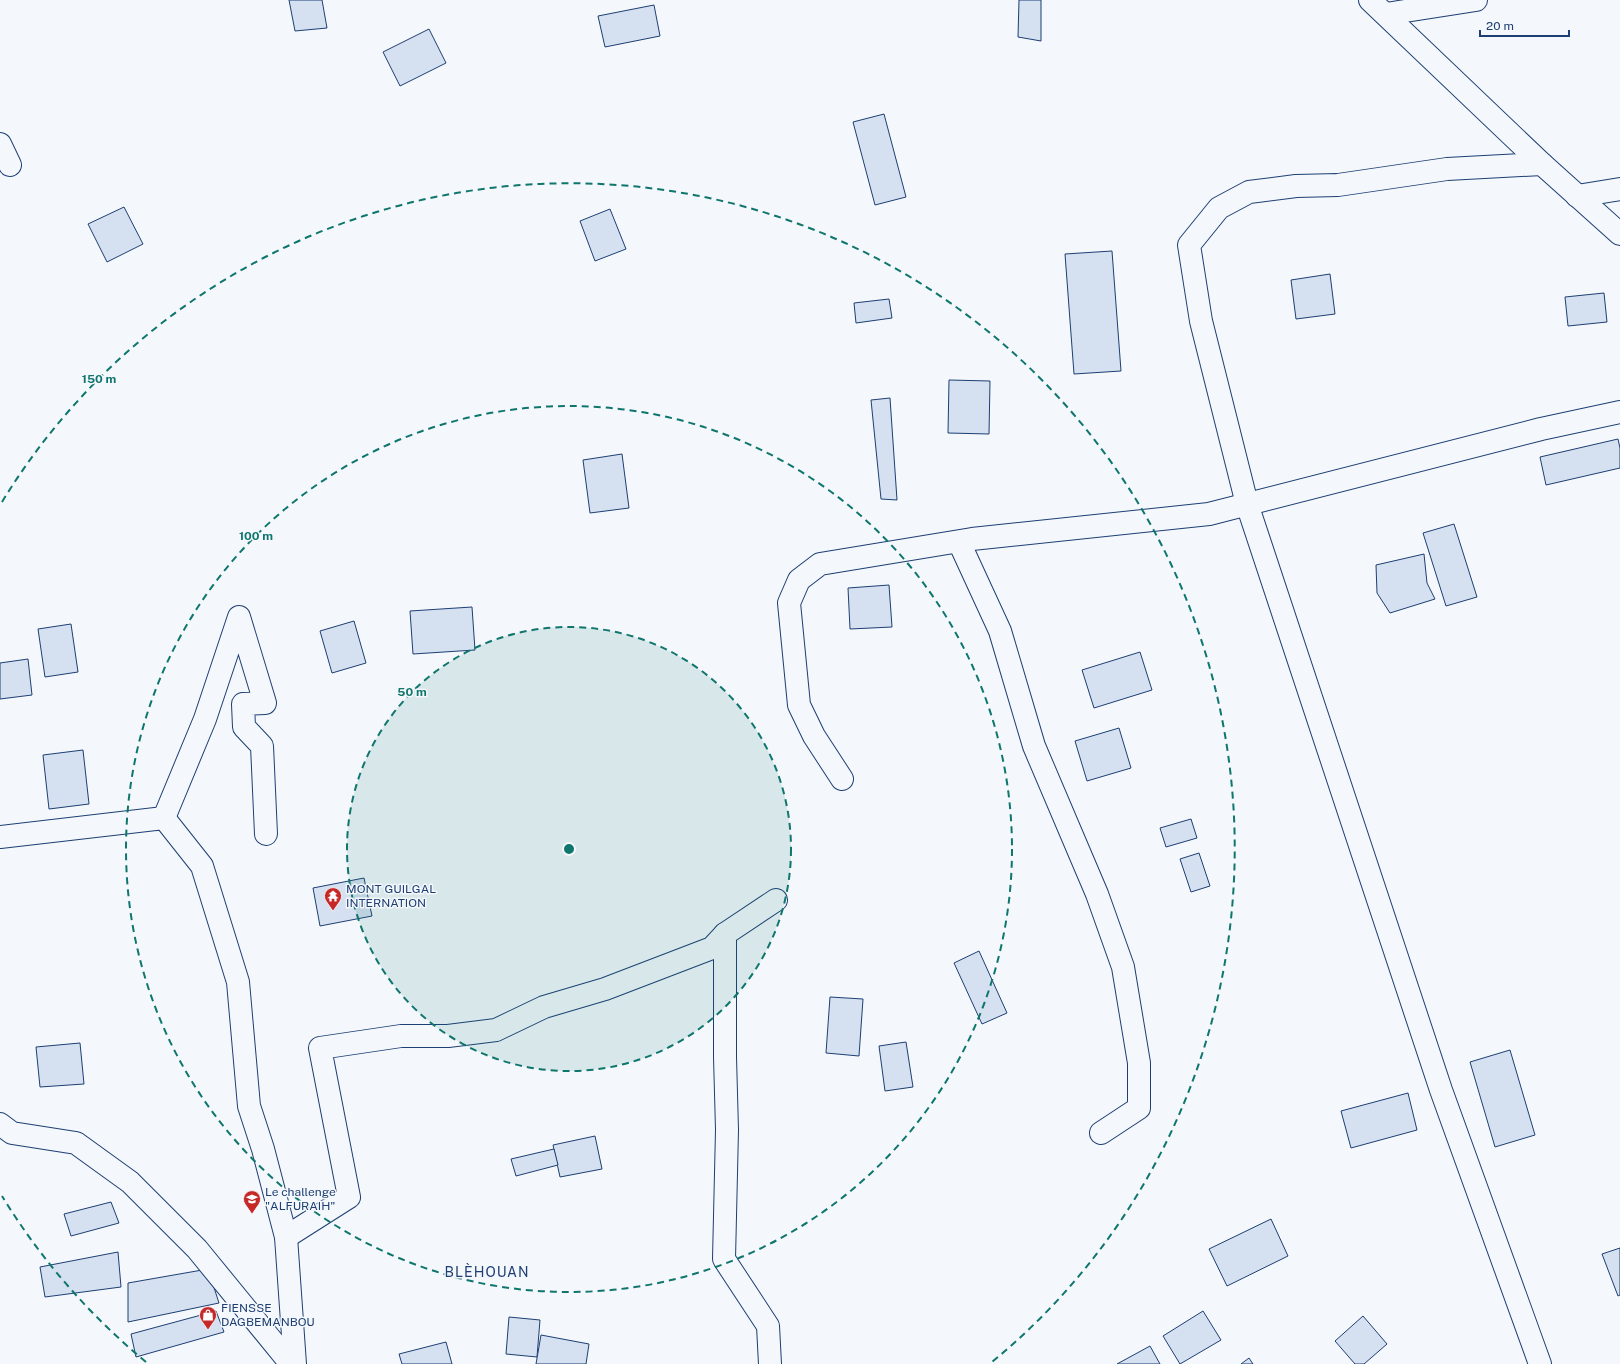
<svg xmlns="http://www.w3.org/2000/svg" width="1620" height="1364" viewBox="0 0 1620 1364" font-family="'Public Sans',sans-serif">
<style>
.building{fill:#d5e0f0;stroke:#1d3f73}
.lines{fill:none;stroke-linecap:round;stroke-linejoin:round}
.minor-casing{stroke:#1d3f73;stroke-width:24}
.minor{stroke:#f4f7fb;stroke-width:22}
.ring{fill:none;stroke:#0f766e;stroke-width:2;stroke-dasharray:7 5}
.labels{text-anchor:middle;stroke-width:3;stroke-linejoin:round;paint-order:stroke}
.poi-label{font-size:12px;fill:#1d3f73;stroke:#f4f7fb;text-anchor:start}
.quarter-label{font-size:14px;letter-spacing:1px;fill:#1d3f73;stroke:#f4f7fb}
.centre{fill:#0f766e;stroke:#f4f7fb;stroke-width:2}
.ring-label{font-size:12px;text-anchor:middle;font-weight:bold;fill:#0f766e;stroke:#f4f7fb;stroke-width:3;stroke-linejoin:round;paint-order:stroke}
</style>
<rect width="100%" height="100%" fill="#f4f7fb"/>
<!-- building -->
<g class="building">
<polygon points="289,0 322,0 327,28 295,31"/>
<polygon points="1019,0 1041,0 1041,41 1018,37"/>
<polygon points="654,5 660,36 605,47 598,16"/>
<polygon points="429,29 446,63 400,86 383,52"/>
<polygon points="884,114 906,197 875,205 853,122"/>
<polygon points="124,207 143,244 107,262 88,224"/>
<polygon points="610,209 626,249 595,261 580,221"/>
<polygon points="1112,251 1121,371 1074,374 1065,254"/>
<polygon points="1330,274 1335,314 1296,319 1291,280"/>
<polygon points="1604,293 1607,322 1568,326 1565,297"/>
<polygon points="889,299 892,318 856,323 854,303"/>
<polygon points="949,380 990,381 989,434 948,433"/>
<polygon points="890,398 897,500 881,499 871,400"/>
<polygon points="1618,439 1620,448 1620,468 1546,485 1540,457"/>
<polygon points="622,454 629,508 590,513 583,460"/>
<polygon points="1454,524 1477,597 1446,606 1423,533"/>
<polygon points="1424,554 1427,583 1435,599 1390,613 1377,593 1376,565"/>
<polygon points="889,585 892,627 850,629 848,588"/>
<polygon points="472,607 475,650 413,654 410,611"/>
<polygon points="354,621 366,663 332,673 320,631"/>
<polygon points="71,624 78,672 45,677 38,629"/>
<polygon points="1140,652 1152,690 1094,708 1082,670"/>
<polygon points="28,659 32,695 0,699 0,663"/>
<polygon points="1119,728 1131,768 1087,781 1075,741"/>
<polygon points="83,750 89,804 49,809 43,755"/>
<polygon points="1191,819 1197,838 1166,847 1160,828"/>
<polygon points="1199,853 1210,886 1191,892 1180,859"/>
<polygon points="364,878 372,916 320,926 313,888"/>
<polygon points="979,951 1007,1013 982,1024 954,963"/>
<polygon points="830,997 863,999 859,1056 826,1053"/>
<polygon points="906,1042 913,1087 885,1091 879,1046"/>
<polygon points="80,1043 84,1084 40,1087 36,1047"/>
<polygon points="1510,1050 1535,1135 1495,1147 1470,1062"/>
<polygon points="1408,1093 1417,1130 1351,1148 1341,1111"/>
<polygon points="595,1136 602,1169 560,1177 553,1145"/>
<polygon points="554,1149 558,1165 516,1176 511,1159"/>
<polygon points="111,1202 119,1223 71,1236 64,1214"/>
<polygon points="1271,1219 1288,1256 1227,1286 1209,1249"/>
<polygon points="1620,1248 1620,1295 1618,1296 1602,1254"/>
<polygon points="118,1252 121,1287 45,1297 40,1267"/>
<polygon points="208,1269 219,1303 128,1322 128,1283"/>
<polygon points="216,1311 224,1332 136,1357 131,1334"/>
<polygon points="1203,1311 1221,1340 1180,1364 1163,1336"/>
<polygon points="1363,1316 1387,1344 1364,1364 1355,1364 1335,1341"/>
<polygon points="509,1317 540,1320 537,1357 506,1354"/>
<polygon points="541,1335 589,1344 586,1364 536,1364"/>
<polygon points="446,1342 452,1364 402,1364 399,1354"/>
<polygon points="1150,1346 1160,1364 1117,1364"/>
<polygon points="1249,1358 1253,1364 1241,1364"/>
</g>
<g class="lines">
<!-- minor casing -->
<g class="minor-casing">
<g id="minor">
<polyline points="1370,0 1542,164 1620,234"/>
<polyline points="1386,14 1476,0"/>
<polyline points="0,144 10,165"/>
<polyline points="1577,196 1620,189"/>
<polyline points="959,542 1000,631 1034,746 1097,894 1123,967 1139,1063 1139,1108 1101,1133"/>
<polyline points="842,779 814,736 799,705 789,603 799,580 820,564 972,539 1209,514 1541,429 1620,412"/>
<polyline points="164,818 205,719 239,617 265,703 243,704 244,727 262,746 266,834"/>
<polyline points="0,837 164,818 202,866 238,982 249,1106 263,1149 286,1237 295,1364"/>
<polyline points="725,934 725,1057 727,1130 724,1259 768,1326 770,1364"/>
<polyline points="0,1124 12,1133 76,1143 130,1182 197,1249 291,1364"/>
<polyline points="286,1237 349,1197 320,1048 401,1036 448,1036 496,1030 544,1007 605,989 712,948 725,934 776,900"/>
<polyline points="1540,1364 1441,1090 1247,504 1201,321 1189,245 1219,208 1249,192 1296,186 1338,185 1447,169 1542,164"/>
</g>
</g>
<!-- minor -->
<use href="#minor" class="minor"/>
</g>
<!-- distance rings -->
<circle cx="569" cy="849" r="222" fill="#0f766e" fill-opacity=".12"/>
<g class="ring">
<circle cx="569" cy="849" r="222"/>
<circle cx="569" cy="849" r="443"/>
<path d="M146 1362A665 665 0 0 1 2 1196M2 502A665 665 0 1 1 992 1362"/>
</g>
<!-- icons -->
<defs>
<g id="temple-pin" transform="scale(0.9)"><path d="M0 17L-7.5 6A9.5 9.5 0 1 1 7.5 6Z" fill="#c62828" stroke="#f4f7fb"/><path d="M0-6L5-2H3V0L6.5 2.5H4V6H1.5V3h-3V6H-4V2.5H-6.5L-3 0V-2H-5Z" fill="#fff"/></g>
<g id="school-pin" transform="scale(0.9)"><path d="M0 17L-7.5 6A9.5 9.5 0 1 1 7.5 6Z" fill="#c62828" stroke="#f4f7fb"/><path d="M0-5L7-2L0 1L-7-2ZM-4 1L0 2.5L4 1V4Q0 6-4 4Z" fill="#fff"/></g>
<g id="shop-pin" transform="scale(0.9)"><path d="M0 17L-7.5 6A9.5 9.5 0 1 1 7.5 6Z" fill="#c62828" stroke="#f4f7fb"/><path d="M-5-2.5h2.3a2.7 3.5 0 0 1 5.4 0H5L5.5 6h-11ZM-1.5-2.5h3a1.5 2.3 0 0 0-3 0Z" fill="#fff"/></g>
</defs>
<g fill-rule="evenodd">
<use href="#temple-pin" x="333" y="896"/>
<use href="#school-pin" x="252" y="1199"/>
<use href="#shop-pin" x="208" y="1315"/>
</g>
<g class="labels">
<!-- poi labels -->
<g class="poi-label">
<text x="346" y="893">MONT GUILGAL<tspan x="346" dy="14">INTERNATION</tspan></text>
<text x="265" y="1196">Le challenge<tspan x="265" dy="14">"ALFURAIH"</tspan></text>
<text x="221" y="1312">FIENSSE<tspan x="221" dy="14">DAGBEMANBOU</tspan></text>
</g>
<!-- quarter labels -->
<g class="quarter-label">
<text x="487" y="1277">BLÈHOUAN</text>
</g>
</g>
<circle cx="569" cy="849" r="6" class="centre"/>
<g class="ring-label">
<text x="99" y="383">150 m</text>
<text x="256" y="540">100 m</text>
<text x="412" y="696">50 m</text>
</g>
<!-- scale -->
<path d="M1480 30v6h89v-6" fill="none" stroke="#1d3f73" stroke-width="2"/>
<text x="1486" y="30" font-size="12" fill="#1d3f73" stroke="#f4f7fb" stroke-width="3" paint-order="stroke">20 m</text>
</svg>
